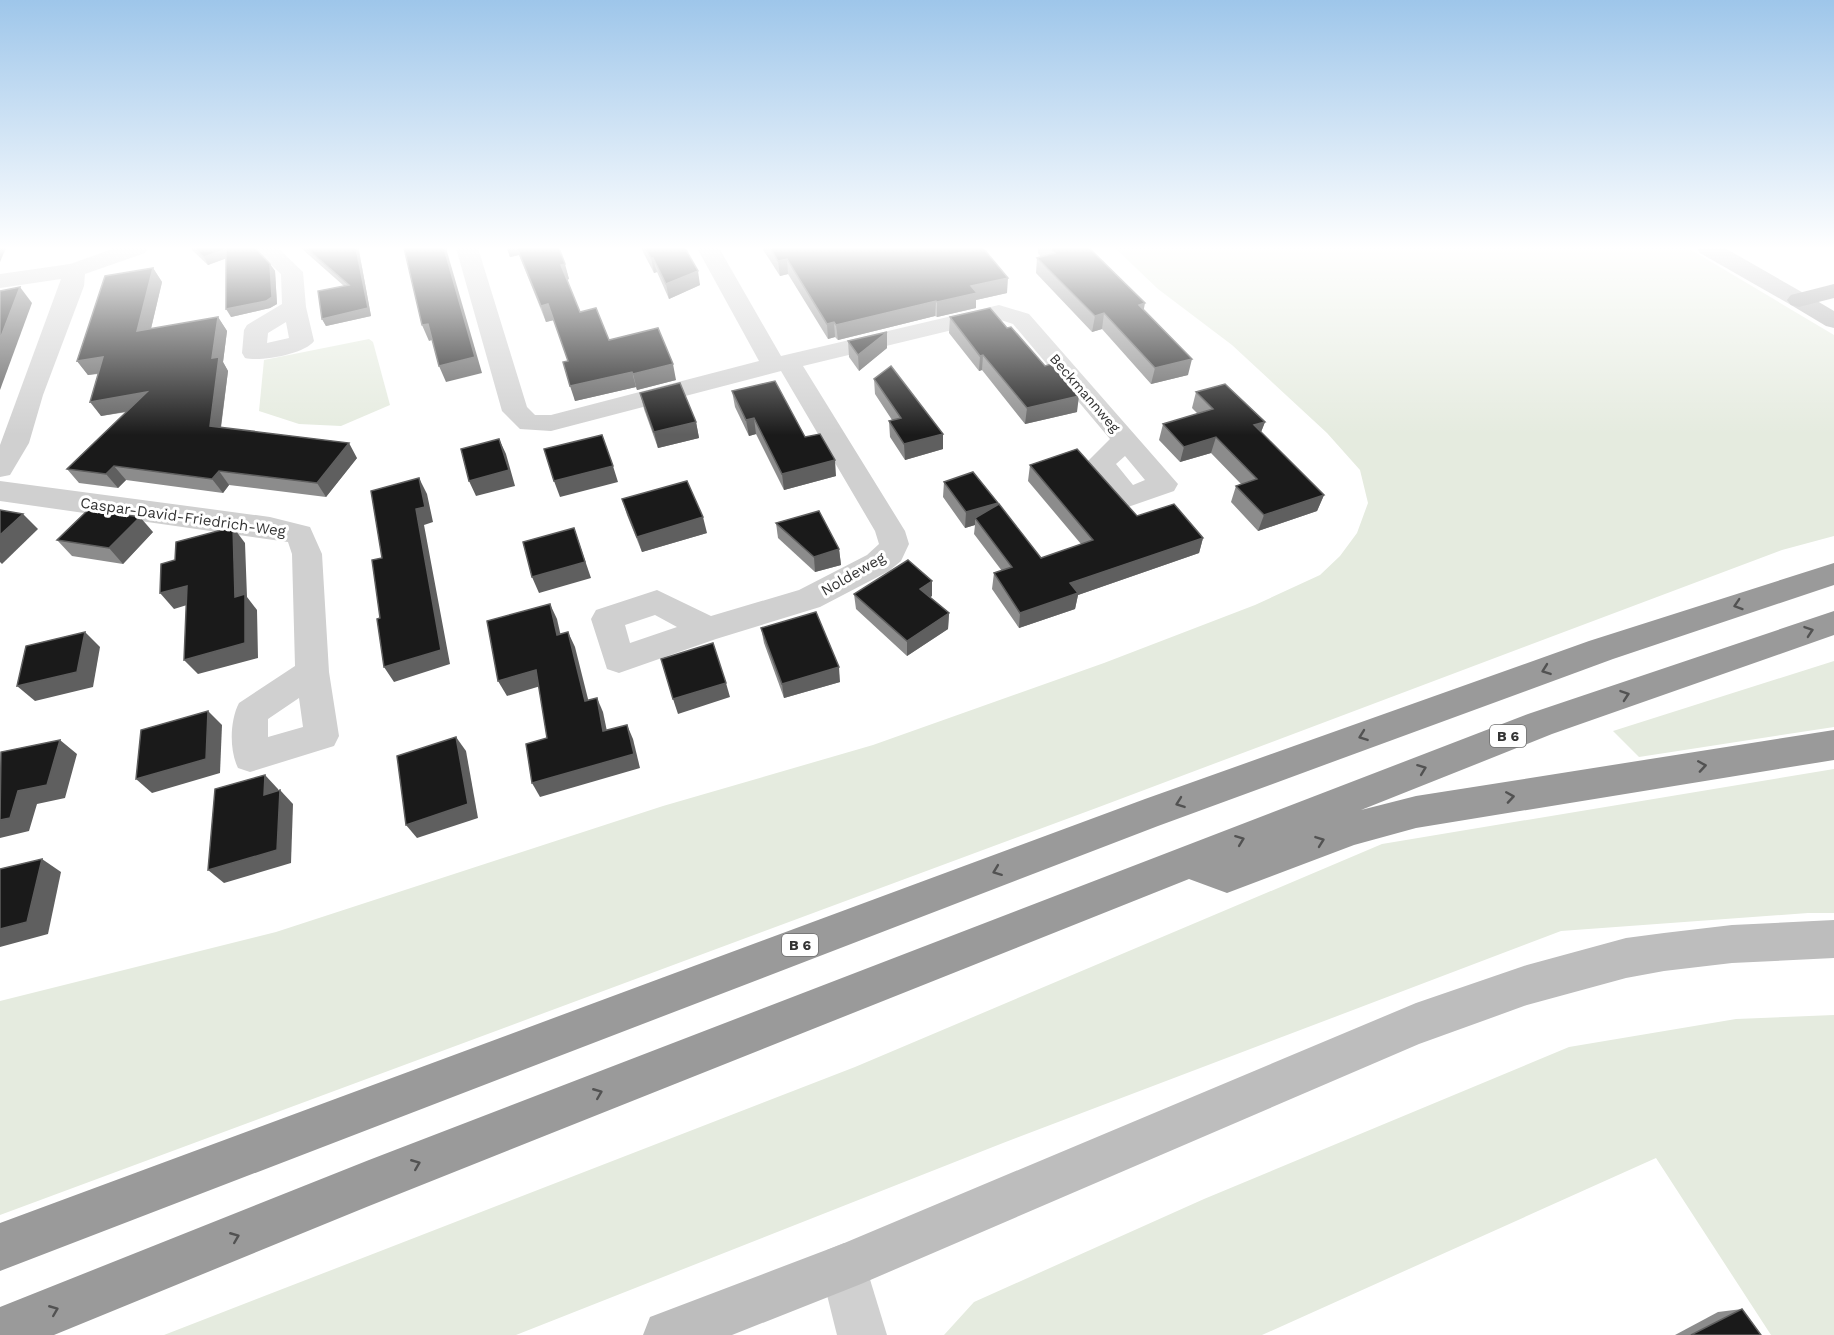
<svg xmlns="http://www.w3.org/2000/svg" width="1834" height="1335" viewBox="0 0 1834 1335" font-family="'Work Sans',sans-serif">
<style>
.green{fill:#e5ebdf}
.lines{fill:none;stroke-linecap:round;stroke-linejoin:round}
.street{fill:#d0d0d0;fill-rule:evenodd}
.secondary{fill:#bdbdbd;fill-rule:evenodd}
.primary{fill:#ababab;fill-rule:evenodd}
.highway{fill:#9a9a9a;fill-rule:evenodd}
.wall{fill:#8c8c8c}
.shaded-wall{fill:#5f5f5f}
.building{fill:#1a1a1a;stroke:#5f5f5f;stroke-width:1.5}
.oneway{stroke:#525252}
.labels{text-anchor:middle;stroke-width:6;stroke-linejoin:round;paint-order:stroke}
.far-street-label{font-size:14px;fill:#333;stroke:#fff}
.shield{fill:#fff;stroke:#707070;stroke-width:1.5}
.shield-label{font-size:14px;font-weight:bold;fill:#333}
.street-label{font-size:15px;fill:#333;stroke:#fff}
</style>
<rect width="100%" height="100%" fill="#fff"/>
<!-- green -->
<g class="green">
<polygon points="1115,248 1688,248 1834,335 1834,536 1782,550 1099,807 0,1215 0,1001 276,932 663,806 873,745 1104,663 1255,605 1320,575 1340,556 1357,533 1368,503 1360,470 1327,433 1232,345 1158,289"/>
<polygon points="369,339 373,342 390,405 341,426 299,424 259,411 264,360"/>
<polygon points="1834,661 1834,727 1639,757 1613,731"/>
<polygon points="1834,769 1834,913 1808,913 1561,931 1003,1143 516,1335 164,1335 855,1067 1382,844"/>
<polygon points="1834,1015 1834,1335 1771,1335 1656,1158 1262,1335 944,1335 974,1302 1204,1199 1569,1047 1736,1019"/>
</g>
<g class="lines">
<!-- street -->
<g class="street">
<polygon points="115,248 148,248 145,253 85,274 84,286 43,395 29,443 10,475 0,477 0,445 61,279 0,288 0,274 70,264"/>
<path d="M253 248H278L303 272 306 307 314 341C305 354 260 362 245 358L242 353 244 330 247 325 282 304 281 274ZM286 322 289 338 267 343 268 333Z"/>
<path d="M456 248H478L527 407 535 415H551L759 361 697 248H719L781 356 999 305 1029 314 1178 484 1174 491 1128 507 1118 504 1086 463 1110 439 1013 324 998 319 803 366 905 531 909 544 901 561 889 571 820 607 716 639 619 673 607 669 591 619 596 610 657 590 711 616 799 590 867 555 879 544 875 531 781 371 551 431 520 429 502 411ZM1125 456 1145 480 1133 485 1116 464ZM655 615 677 627 630 643 625 625Z"/>
<path d="M0 481 270 517 310 527 322 554 329 672 339 736 334 746 250 772 238 768C229 750 230 720 239 703L295 666 292 554 288 542 0 501ZM299 698 303 727 268 737V719Z"/>
<polygon points="844,1243 861,1250 887,1335 837,1335 820,1267 827,1250"/>
</g>
<!-- secondary -->
<g class="secondary">
<polygon points="1697,248 1725,248 1807,295 1811,300 1807,305 1799,307 1791,305 1700,253"/>
<polygon points="1834,920 1834,958 1732,963 1664,971 1626,978 1527,1005 1419,1044 861,1284 732,1335 643,1335 650,1317 842,1244 1416,1003 1527,965 1626,938 1664,933 1732,925"/>
</g>
<!-- primary -->
<polygon class="primary" points="1799,293 1807,295 1834,311 1834,328 1826,326 1791,305 1787,300 1791,295"/>
<!-- highway -->
<g class="highway">
<polygon points="1834,284 1834,298 1799,307 1791,305 1787,300 1791,295"/>
<polygon points="1834,563 1834,585 1613,659 1158,826 0,1271 0,1223 1145,799 1589,641"/>
<polygon points="1834,611 1834,635 1552,734 1361,810 1416,796 1834,730 1834,760 1416,828 1354,845 1227,893 1189,879 369,1206 54,1335 0,1335 0,1307 369,1160 1528,714"/>
</g>
</g>
<!-- wall -->
<g class="wall">
<polygon points="190,248 255,248 270,264 275,271 277,304 270,308 231,317 226,258 208,265"/>
<polygon points="301,248 358,248 359,251 371,316 326,326 322,319 344,286"/>
<polygon points="507,248 559,248 569,279 567,280 580,312 609,340 676,380 637,390 636,387 575,401 568,361 554,320 546,322 519,255 510,257"/>
<polygon points="641,248 685,248 700,285 669,299 657,272 654,273"/>
<polygon points="762,248 983,248 1007,293 976,300 976,308 937,317 935,316 838,340 835,337 828,339 788,274 780,276"/>
<polygon points="1038,248 1089,248 1144,310 1188,375 1151,384 1102,329 1092,332 1036,273 1037,258 1041,257 1038,253"/>
<polygon points="153,268 162,282 151,329 218,317 227,331 223,362 228,371 221,428 357,458 326,497 229,485 223,493 126,480 118,488 79,483 67,469 127,412 101,416 98,374 88,375 77,361"/>
<polygon points="950,317 1007,328 1045,366 1077,412 1025,424 982,370 979,371 949,333"/>
<polygon points="848,341 887,348 859,371 849,357"/>
<polygon points="874,379 943,434 943,449 905,460 890,437 889,421 892,420 875,394"/>
<polygon points="732,391 805,437 836,476 784,490 756,434 749,436 735,407"/>
<polygon points="1196,392 1265,422 1261,432 1324,495 1317,511 1258,531 1231,502 1236,486 1241,484 1211,453 1180,462 1159,440 1163,424 1198,414 1192,408"/>
<polygon points="640,393 696,422 699,438 658,448 644,409"/>
<polygon points="1030,465 1137,516 1203,538 1199,553 1078,595 1075,609 1019,628 992,589 994,573 1002,571 974,534 975,525 965,528 943,497 944,482 998,503 998,505 1041,558 1081,544 1028,481"/>
<polygon points="622,499 707,533 642,552 627,515"/>
<polygon points="776,523 839,549 841,565 815,572 778,538"/>
<polygon points="153,532 123,564 72,556 57,540"/>
<polygon points="854,594 932,596 930,597 949,613 948,629 907,656 856,609"/>
<polygon points="761,628 840,682 784,698 764,643"/>
<polygon points="1742,1309 1761,1335 1675,1335 1718,1312"/>
</g>
<!-- shaded-wall -->
<g class="shaded-wall">
<polygon points="0,248 6,248 0,262"/>
<polygon points="356,248 358,248 359,251 371,316 326,326 322,319 368,308"/>
<polygon points="444,248 446,248 482,373 446,382 439,366"/>
<polygon points="507,248 517,248 519,255 510,257"/>
<polygon points="226,249 230,257 208,265 204,257"/>
<polygon points="651,258 653,258 657,272 654,273"/>
<polygon points="787,259 788,274 780,276 778,261"/>
<polygon points="270,264 275,271 277,304 270,308 231,317 226,309"/>
<polygon points="565,264 569,279 565,280 561,265"/>
<polygon points="153,268 162,282 147,345 137,331"/>
<polygon points="698,271 700,285 669,299 666,284"/>
<polygon points="1008,278 1007,293 976,300 976,308 937,317 937,302 971,286"/>
<polygon points="20,287 32,303 0,390 0,339"/>
<polygon points="936,301 935,316 838,340 836,325"/>
<polygon points="1145,303 1142,319 1139,305"/>
<polygon points="548,304 554,320 546,322 541,306"/>
<polygon points="1104,313 1102,329 1092,332 1095,316"/>
<polygon points="218,317 227,331 223,362 228,371 219,440 210,426 212,358"/>
<polygon points="834,322 835,337 828,339 827,324"/>
<polygon points="428,324 435,339 429,341 422,325"/>
<polygon points="887,332 887,348 859,371 858,355"/>
<polygon points="983,355 982,370 979,371 980,356"/>
<polygon points="103,357 114,371 88,375 77,361"/>
<polygon points="1192,359 1188,375 1151,384 1155,368"/>
<polygon points="673,364 676,380 637,390 633,374"/>
<polygon points="632,372 636,387 575,401 570,386"/>
<polygon points="147,392 157,406 101,416 90,402"/>
<polygon points="1079,396 1077,412 1025,424 1027,408"/>
<polygon points="754,418 756,434 749,436 746,420"/>
<polygon points="696,422 699,438 658,448 654,432"/>
<polygon points="1265,422 1259,437 1254,425"/>
<polygon points="943,434 943,449 905,460 904,444"/>
<polygon points="1216,437 1211,453 1180,462 1184,447"/>
<polygon points="499,439 506,454 515,486 476,496 469,481"/>
<polygon points="349,443 357,458 326,497 317,483"/>
<polygon points="835,460 836,476 784,490 782,474"/>
<polygon points="114,466 126,480 118,488 106,474"/>
<polygon points="613,466 618,482 560,497 554,481"/>
<polygon points="219,471 229,485 223,493 212,479"/>
<polygon points="419,478 427,494 433,522 424,525 450,664 394,682 384,667 416,509"/>
<polygon points="1324,495 1317,511 1258,531 1264,515"/>
<polygon points="998,503 997,518 975,518 975,525 965,528 966,512"/>
<polygon points="23,514 38,529 2,564 0,562 0,535"/>
<polygon points="140,517 153,532 123,564 109,548"/>
<polygon points="703,517 707,533 642,552 637,537"/>
<polygon points="233,527 245,543 247,597 257,610 258,658 198,674 184,660 235,597"/>
<polygon points="574,528 591,578 539,593 532,577"/>
<polygon points="1203,538 1199,553 1078,595 1075,609 1019,628 1020,613 1070,583"/>
<polygon points="839,549 841,565 815,572 814,557"/>
<polygon points="932,581 932,596 920,604 920,589"/>
<polygon points="187,586 200,601 174,609 160,593"/>
<polygon points="550,604 557,619 564,650 557,635"/>
<polygon points="949,613 948,629 907,656 907,641"/>
<polygon points="85,632 100,647 93,687 35,701 17,686"/>
<polygon points="568,632 575,647 592,715 585,701"/>
<polygon points="839,667 840,682 784,698 782,684"/>
<polygon points="536,670 544,685 507,696 498,681"/>
<polygon points="726,683 730,697 678,714 673,699"/>
<polygon points="597,698 603,712 610,746 603,731"/>
<polygon points="208,711 222,725 220,773 152,793 136,779"/>
<polygon points="627,725 633,739 640,768 540,797 532,783"/>
<polygon points="456,737 466,751 478,818 417,838 406,825"/>
<polygon points="60,740 77,754 65,798 37,804 29,831 0,838 0,820 18,791"/>
<polygon points="265,775 278,789 278,808 264,795"/>
<polygon points="280,790 293,804 291,863 224,883 208,870"/>
<polygon points="42,859 61,872 48,934 0,947 0,929"/>
</g>
<!-- building -->
<g class="building">
<polygon points="194,248 255,248 270,264 272,297 266,301 226,309 226,249 204,257"/>
<polygon points="306,248 356,248 368,308 322,319 318,291 349,285"/>
<polygon points="404,248 444,248 475,357 439,366 428,324 422,325"/>
<polygon points="517,248 559,248 565,264 561,265 580,312 596,308 609,340 658,328 673,364 633,374 632,372 570,386 563,362 568,361 548,304 541,306"/>
<polygon points="645,248 685,248 698,271 666,284 653,258 651,258"/>
<polygon points="770,248 983,248 1008,278 971,286 977,293 937,302 936,301 836,325 834,322 827,324 787,259 778,261"/>
<polygon points="1050,248 1089,248 1145,303 1139,305 1192,359 1155,368 1104,313 1095,316 1037,258 1055,253"/>
<polygon points="153,268 137,331 218,317 212,358 219,357 210,426 349,443 317,483 219,471 212,479 114,466 106,474 67,469 147,392 90,402 103,357 77,361 105,276"/>
<polygon points="20,287 0,339 0,291"/>
<polygon points="990,308 1007,328 1011,327 1045,366 1051,364 1079,396 1027,408 983,355 980,356 950,317"/>
<polygon points="887,332 858,355 848,341"/>
<polygon points="891,366 943,434 904,444 889,421 901,418 874,379"/>
<polygon points="775,381 805,437 820,434 835,460 782,474 754,418 746,420 732,391"/>
<polygon points="680,383 696,422 654,432 640,393"/>
<polygon points="1225,384 1265,422 1254,425 1324,495 1264,515 1236,486 1257,479 1216,437 1184,447 1163,424 1213,409 1196,392"/>
<polygon points="602,435 613,466 554,481 544,449"/>
<polygon points="499,439 509,470 469,481 461,449"/>
<polygon points="1077,449 1137,516 1174,504 1203,538 1070,583 1078,593 1020,613 994,573 1012,567 975,518 999,504 1041,558 1093,540 1030,465"/>
<polygon points="973,472 998,503 966,512 944,482"/>
<polygon points="419,478 425,507 416,509 441,650 384,667 377,619 380,618 372,560 382,558 371,491"/>
<polygon points="687,481 703,517 637,537 622,499"/>
<polygon points="89,509 140,517 109,548 57,540"/>
<polygon points="0,510 23,514 0,535"/>
<polygon points="819,511 839,549 814,557 776,523"/>
<polygon points="233,527 235,597 245,594 245,643 184,660 187,586 160,593 161,564 175,560 176,542"/>
<polygon points="574,528 585,562 532,577 523,542"/>
<polygon points="908,560 932,581 920,589 949,613 907,641 854,594"/>
<polygon points="550,604 557,635 568,632 585,701 597,698 603,731 627,725 634,754 532,783 526,744 547,738 536,670 498,681 487,621"/>
<polygon points="816,612 839,667 782,684 761,628"/>
<polygon points="85,632 77,672 17,686 26,646"/>
<polygon points="713,643 726,683 673,699 661,659"/>
<polygon points="208,711 206,759 136,779 141,730"/>
<polygon points="456,737 468,804 406,825 397,756"/>
<polygon points="60,740 47,785 18,791 10,818 0,820 1,752"/>
<polygon points="265,775 264,795 280,790 277,850 208,870 215,789"/>
<polygon points="42,859 27,922 0,929 0,869"/>
<polygon points="1742,1309 1761,1335 1691,1335"/>
</g>
<!-- one-way arrows -->
<defs><path id="oneway-chevron" d="M-2-3.5L2.5 0L-2 3.5" fill="none" stroke-width="1.6" stroke-linecap="round" stroke-linejoin="round" transform="scale(1.5)"/></defs>
<g class="oneway">
<use href="#oneway-chevron" transform="translate(1738 605) rotate(162)"/>
<use href="#oneway-chevron" transform="translate(1809 631) rotate(-19)"/>
<use href="#oneway-chevron" transform="translate(1546 670) rotate(160)"/>
<use href="#oneway-chevron" transform="translate(1625 695) rotate(-19)"/>
<use href="#oneway-chevron" transform="translate(1363 736) rotate(160)"/>
<use href="#oneway-chevron" transform="translate(1702 766) rotate(-9)"/>
<use href="#oneway-chevron" transform="translate(1422 769) rotate(-21)"/>
<use href="#oneway-chevron" transform="translate(1510 797) rotate(-9)"/>
<use href="#oneway-chevron" transform="translate(1180 803) rotate(160)"/>
<use href="#oneway-chevron" transform="translate(1240 840) rotate(-21)"/>
<use href="#oneway-chevron" transform="translate(1320 841) rotate(-20)"/>
<use href="#oneway-chevron" transform="translate(997 871) rotate(159)"/>
<use href="#oneway-chevron" transform="translate(598 1093) rotate(-22)"/>
<use href="#oneway-chevron" transform="translate(416 1164) rotate(-22)"/>
<use href="#oneway-chevron" transform="translate(235 1237) rotate(-22)"/>
<use href="#oneway-chevron" transform="translate(54 1310) rotate(-22)"/>
</g>
<!-- sky -->
<linearGradient id="sky" x2="0" y2="1"><stop stop-color="#9ec6ea"/><stop offset="0.57" stop-color="#fff"/><stop offset="1" stop-color="#fff" stop-opacity="0"/></linearGradient>
<rect width="1834" height="435" fill="url(#sky)"/>
<g class="labels">
<!-- far-street labels -->
<g class="far-street-label">
<text transform="translate(1085 393) rotate(49)" y="5">Beckmannweg</text>
</g>
<!-- shield labels -->
<g class="shield">
<rect x="1490" y="725" width="36" height="22" rx="4.5"/>
<rect x="782" y="934" width="36" height="22" rx="4.5"/>
</g>
<g class="shield-label">
<text x="1508" y="741">B 6</text>
<text x="800" y="950">B 6</text>
</g>
<!-- street labels -->
<g class="street-label">
<text transform="translate(183 517) rotate(8)" y="5">Caspar-David-Friedrich-Weg</text>
<text transform="translate(853 574) rotate(-30)" y="5">Noldeweg</text>
</g>
</g>
</svg>
